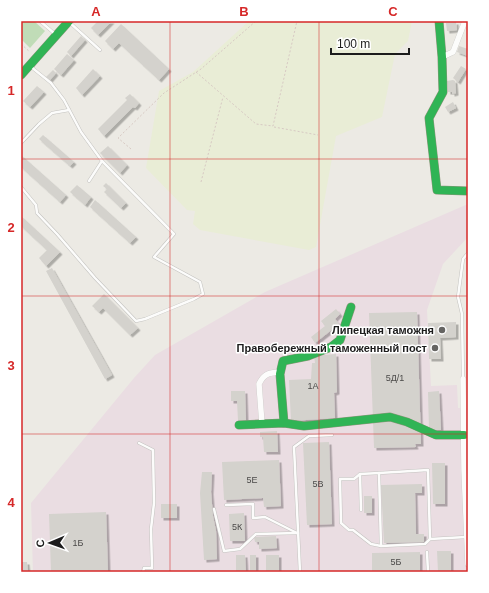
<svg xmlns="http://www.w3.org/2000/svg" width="489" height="593" viewBox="0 0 489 593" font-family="Arial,sans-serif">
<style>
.industrial{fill:#eadde2}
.farmland{fill:#e9edd6}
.forest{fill:#c0dcb7}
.building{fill:#d4d2cd;filter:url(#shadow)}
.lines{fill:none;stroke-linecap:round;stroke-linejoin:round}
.lane-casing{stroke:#c4c3c0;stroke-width:3.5}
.street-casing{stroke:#c4c3c0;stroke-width:6}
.fast-casing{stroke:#90957c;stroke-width:9}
.path{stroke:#d7c9c3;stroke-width:1;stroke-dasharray:2 2;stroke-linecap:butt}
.lane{stroke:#fcfcfb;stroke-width:2.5}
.street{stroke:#fcfcfb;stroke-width:5.5}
.fast{stroke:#30b455;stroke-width:8}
.grid{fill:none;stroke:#d62828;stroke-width:1;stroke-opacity:0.55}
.poi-dot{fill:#656462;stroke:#fff;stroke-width:1.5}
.labels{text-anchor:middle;stroke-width:3;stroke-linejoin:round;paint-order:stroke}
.number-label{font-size:9px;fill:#4b4a49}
.poi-label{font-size:11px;font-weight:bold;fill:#1c1c1c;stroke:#fff;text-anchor:end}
.neatline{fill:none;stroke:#d62828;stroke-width:1.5}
.grid-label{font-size:13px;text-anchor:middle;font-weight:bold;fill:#d62828}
</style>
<defs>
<filter id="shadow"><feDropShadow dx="2.5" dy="2.5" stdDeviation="0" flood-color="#0004"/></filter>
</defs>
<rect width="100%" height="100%" fill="#eceae4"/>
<!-- industrial -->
<polygon class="industrial" points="468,204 468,237 443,264 427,310 431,386 457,385 458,408 468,408 468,572 33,572 31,503 134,378 155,355 265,292"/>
<!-- farmland -->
<polygon class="farmland" points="249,21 412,21 408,41 395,54 382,117 336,136 316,247 309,250 200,230 193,224 195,211 187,210 146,168 159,91 193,72"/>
<!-- forest -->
<polygon class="forest" points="21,21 34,21 45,31 30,48 21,39"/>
<!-- building -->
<g class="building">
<polygon points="98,21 112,21 98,35 91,28"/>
<polygon points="456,22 457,30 447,31 446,23"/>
<polygon points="121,24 169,69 159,80 119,43 113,49 105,41"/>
<polygon points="81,36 85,40 71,56 67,52"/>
<polygon points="459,46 468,49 468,56 457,52"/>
<polygon points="67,54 74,60 61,75 54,69"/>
<polygon points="461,66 466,69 458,82 453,78"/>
<polygon points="93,69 100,76 82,95 76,88"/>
<polygon points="53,70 56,73 50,80 46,77"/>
<polygon points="453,80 455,81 456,93 452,94 452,92 448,92 447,81"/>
<polygon points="37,86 44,92 30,107 23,101"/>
<polygon points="130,94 139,103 135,108 133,107 104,136 98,129 127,100 125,98"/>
<polygon points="453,102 456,108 448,112 445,107"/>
<polygon points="43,135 74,162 70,166 39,139"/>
<polygon points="108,146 127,165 120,173 100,153"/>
<polygon points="21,155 66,195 60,202 21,167"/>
<polygon points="106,183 126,203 121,208 104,192 107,189 103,186"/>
<polygon points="77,185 91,197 85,205 70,192"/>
<polygon points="95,200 136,237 130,243 90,207"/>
<polygon points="21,216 60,252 46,266 39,258 47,250 21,226"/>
<polygon points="52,268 112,375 105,379 46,271"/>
<polygon points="104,294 138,328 130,335 103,308 99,312 92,306"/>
<polygon points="336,309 340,314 335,319 339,324 315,343 311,337 325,326 321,321"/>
<polygon points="417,312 421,444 415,444 416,447 374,448 369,313"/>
<polygon points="456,322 456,337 440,338 441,359 429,359 428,323"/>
<polygon points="336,354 337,392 334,393 335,418 291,421 289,380 311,379 312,363 315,363 314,356"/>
<polygon points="231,391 245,391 246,421 238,421 237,401 231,401"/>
<polygon points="439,391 441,430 429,430 428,392"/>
<polygon points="277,431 278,452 264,452 263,437 260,437 260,432"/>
<polygon points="329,442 332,524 307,525 303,443"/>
<polygon points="279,460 281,506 264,507 263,498 224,500 222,462"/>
<polygon points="432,463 445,463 445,504 433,504"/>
<polygon points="202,472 212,472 211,492 213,516 216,531 217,559 204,560 200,493"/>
<polygon points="422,484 422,493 415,493 416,534 424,534 424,542 384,543 381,485"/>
<rect x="364" y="496" width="8" height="17"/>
<rect x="161" y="504" width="16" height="14"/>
<polygon points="106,512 108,572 51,572 49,514"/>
<polygon points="244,513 245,541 230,541 229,514"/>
<polygon points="276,536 277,548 259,549 259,542 255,542 254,537"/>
<polygon points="437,551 451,551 451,572 438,572"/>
<polygon points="420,552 420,572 372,572 372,553"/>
<polygon points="236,555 245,555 246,572 236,572"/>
<rect x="250" y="555" width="6" height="17"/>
<rect x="266" y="555" width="13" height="17"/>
<polygon points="21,562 27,562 28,572 21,572"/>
</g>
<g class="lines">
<!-- lane casing -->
<g class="lane-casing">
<g id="lane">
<polyline points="40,21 55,34"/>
<polyline points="69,22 100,50"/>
<polyline points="30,66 51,83 64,100 81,132 102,161 89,181"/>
<polyline points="21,143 39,124 52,113 69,110"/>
<polyline points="21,187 36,205 37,213 57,234 95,278 136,321 145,319 194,299 203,294 200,282 154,257 174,234 102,161"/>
<polyline points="463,379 462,314 458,297 463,259 468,253"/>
<polyline points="139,443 153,450 154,503 151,529 152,568 144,568 143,572"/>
<polyline points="379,473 360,474 354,479 340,479 341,523 349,530 353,530 371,544 381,546"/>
<polyline points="360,474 361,510"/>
<polyline points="226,505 253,504 253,518 265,517 297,533"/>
<polyline points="214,509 224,551 240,549 256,534 298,533"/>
<polyline points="430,539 428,470 379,473 381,546 425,544 430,539 466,537"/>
<polyline points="427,552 428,572"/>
<polyline points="300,572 294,447 309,436 332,435"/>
</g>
</g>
<!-- street casing -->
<g class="street-casing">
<g id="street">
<polyline points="442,57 453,52 465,21"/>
<polyline points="463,379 464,470 468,564"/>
<path d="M262 424 259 384C264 373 269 373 281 372"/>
</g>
</g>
<!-- fast casing -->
<g class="fast-casing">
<g id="fast">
<polyline points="439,21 442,57 443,92 429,118 437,190 468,191"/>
<polyline points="21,75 69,21"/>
<polyline points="284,423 280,374 283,361 308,356 331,347 340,340 351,307"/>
<polyline points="239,425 284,423 304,426 390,417 407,422 436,435 464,435"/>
</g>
</g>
<!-- path -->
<g class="path">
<polyline points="21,44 30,52"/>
<polyline points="196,72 256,124 273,126 297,21"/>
<polyline points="274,127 318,135"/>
<polyline points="131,149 118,138 164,93 201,69 256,21"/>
<polyline points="201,182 223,97"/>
</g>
<!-- lane -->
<use href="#lane" class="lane"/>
<!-- street -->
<use href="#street" class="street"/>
<!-- fast -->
<use href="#fast" class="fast"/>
</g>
<!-- grid -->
<path class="grid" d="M170 21V572M319 21V572M21 159H468M21 296H468M21 434H468"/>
<!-- markers -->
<g class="poi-dot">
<circle cx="442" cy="330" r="4"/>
<circle cx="435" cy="348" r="4"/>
</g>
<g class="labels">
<!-- number labels -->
<g class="number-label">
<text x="395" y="381">5Д/1</text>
<text x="313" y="389">1А</text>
<text x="252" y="483">5Е</text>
<text x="318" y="487">5В</text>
<text x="237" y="530">5К</text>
<text x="78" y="546">1Б</text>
<text x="396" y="565">5Б</text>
</g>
<!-- poi labels -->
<g class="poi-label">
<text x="434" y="334">Липецкая таможня</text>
<text x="427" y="352">Правобережный таможенный пост</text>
</g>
</g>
<!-- border -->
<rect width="489" height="593" fill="none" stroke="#ffffff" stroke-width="44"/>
<!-- north arrow -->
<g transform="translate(50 543) rotate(268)" stroke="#ffffff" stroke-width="3" paint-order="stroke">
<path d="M0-3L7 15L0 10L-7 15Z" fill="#1c1c1c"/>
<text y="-6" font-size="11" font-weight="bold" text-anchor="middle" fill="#1c1c1c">С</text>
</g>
<!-- scale -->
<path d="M331 48v6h78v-6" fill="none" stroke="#1c1c1c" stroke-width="2"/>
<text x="337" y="48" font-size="12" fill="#1c1c1c" stroke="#ffffff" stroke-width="3" paint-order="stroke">100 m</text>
<rect x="22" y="22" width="445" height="549" class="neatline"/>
<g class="grid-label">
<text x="96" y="16">A</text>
<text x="244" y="16">B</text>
<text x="393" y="16">C</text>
<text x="11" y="95">1</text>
<text x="11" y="232">2</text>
<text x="11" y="370">3</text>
<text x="11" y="507">4</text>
</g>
</svg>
